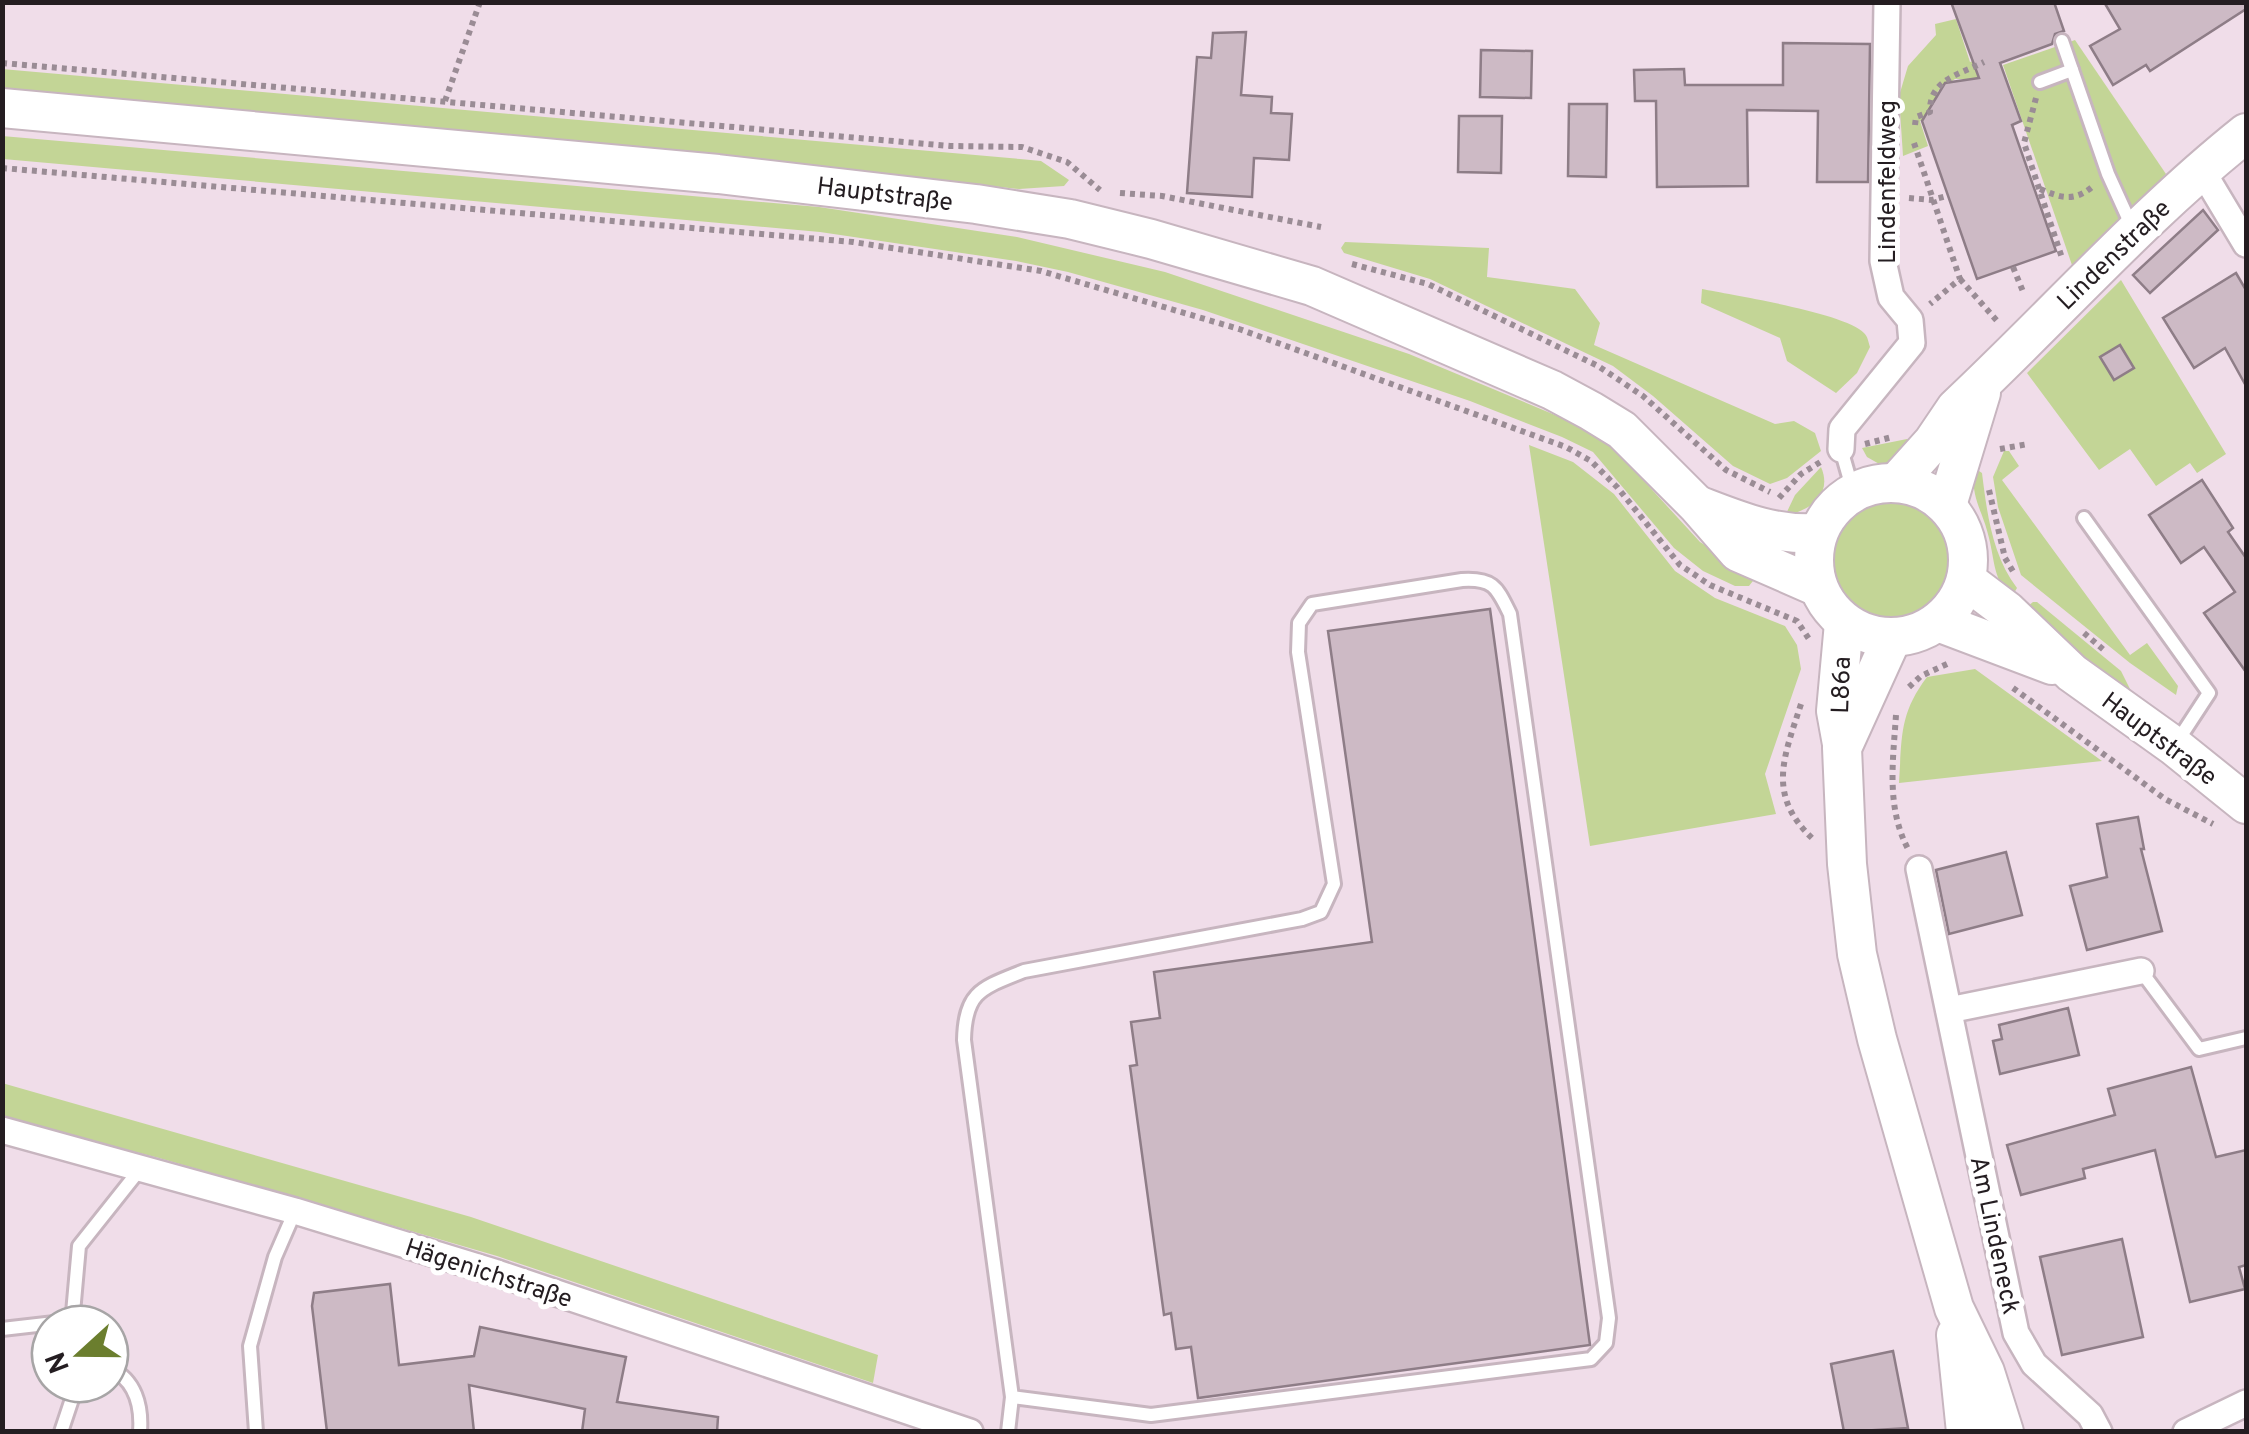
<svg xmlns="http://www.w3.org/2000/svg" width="2249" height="1434" viewBox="0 0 2249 1434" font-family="Overpass,sans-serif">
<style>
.green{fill:#c3d596}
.building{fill:#cdbac5;stroke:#8e7d87;stroke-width:2.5}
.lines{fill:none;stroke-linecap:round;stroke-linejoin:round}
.lane-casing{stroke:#c7b5bf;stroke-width:18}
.street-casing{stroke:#c7b5bf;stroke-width:30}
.secondary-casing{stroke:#c7b5bf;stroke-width:42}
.path{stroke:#9a8c95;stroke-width:6;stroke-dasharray:5 5;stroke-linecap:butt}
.lane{stroke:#fff;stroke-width:12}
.street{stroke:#fff;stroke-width:25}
.secondary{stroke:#fff;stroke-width:38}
.labels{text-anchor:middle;stroke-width:10;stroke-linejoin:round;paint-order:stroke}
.street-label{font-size:25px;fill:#241d21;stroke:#fff}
</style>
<rect width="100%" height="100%" fill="#f0dde9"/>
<!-- green -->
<g class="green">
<polygon points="1956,19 1970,62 1982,58 1981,89 1970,79 1955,79 1938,91 1935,115 1920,121 1928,146 1903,156 1899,96 1908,66 1936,35 1935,24"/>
<polygon points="2075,40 2166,174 2073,268 2003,65"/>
<polygon points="2,69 1020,159 1041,161 1069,180 1064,186 1019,189 829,168 3,93"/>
<polygon points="2,136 819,207 1017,237 1165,272 1409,354 1567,420 1612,446 1700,542 1756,577 1749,586 1735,586 1703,571 1674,548 1593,452 1562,437 1470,401 1203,310 1068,272 1016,261 820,232 3,159"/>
<polygon points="1345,242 1489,248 1487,277 1575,289 1600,323 1594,345 1775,424 1794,421 1815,433 1821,451 1787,478 1770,484 1733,466 1653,396 1613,366 1430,279 1344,253 1341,248"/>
<polygon points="2121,280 2226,454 2197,473 2190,463 2156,486 2130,449 2099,470 2027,373"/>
<path d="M1702 289C1732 295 1846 313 1864 333 1868 337 1868 341 1870 347L1857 373 1836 393 1787 361 1780 338 1701 303Z"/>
<polygon points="1907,439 1915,442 1899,460 1881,465 1867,457 1862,448"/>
<polygon points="1529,445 1573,462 1614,494 1675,571 1715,598 1785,626 1797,645 1801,669 1765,774 1776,814 1590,846"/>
<polygon points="2004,451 2009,451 2019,466 2002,480 2130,655 2147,643 2178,686 2176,695 2130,663 2021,575 1998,507 1993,477"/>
<path d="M1821 467C1833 495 1810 510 1785 516L1795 495Z"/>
<path d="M1973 467 1982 473C1987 513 1992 555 2017 588L2011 598C1993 578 1995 562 1989 538 1982 508 1972 503 1973 467Z"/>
<circle cx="1892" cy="558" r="61"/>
<polygon points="2033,602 2037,602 2121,671 2134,697 2023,610"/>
<path d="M1975 669 2102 761 1899 783C1902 738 1899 714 1927 677Z"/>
<polygon points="2,1083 471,1217 878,1355 873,1383 497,1256 159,1158 3,1118"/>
</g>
<!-- building -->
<g class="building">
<polygon points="1951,2 2054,2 2064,31 2055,34 2052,44 2000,63 2021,121 2012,125 2056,251 1977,279 1922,121 1945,83 1979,78"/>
<polygon points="2104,2 2246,2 2246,9 2150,71 2146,65 2113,85 2090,46 2120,29"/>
<polygon points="1246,32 1241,95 1272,97 1271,113 1292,114 1289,160 1254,158 1252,197 1187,193 1197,57 1211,58 1213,33"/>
<polygon points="1783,43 1870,44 1868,182 1817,182 1818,111 1747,110 1748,186 1657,187 1656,101 1635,101 1634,70 1684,69 1685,85 1783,85"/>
<polygon points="1481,50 1532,51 1531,98 1480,97"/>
<polygon points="1569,104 1607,104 1606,177 1568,176"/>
<polygon points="1459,116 1502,116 1501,173 1458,172"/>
<polygon points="2203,210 2218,230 2150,293 2133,275"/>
<polygon points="2236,273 2246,290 2246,386 2225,348 2194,368 2163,318"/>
<polygon points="2120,345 2134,368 2114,380 2100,357"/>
<polygon points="2202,480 2233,528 2228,532 2246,558 2246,672 2204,613 2235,592 2204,547 2181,563 2149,515"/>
<polygon points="1490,609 1590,1345 1198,1398 1191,1347 1176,1349 1171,1313 1164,1315 1130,1066 1137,1065 1131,1022 1160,1018 1154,972 1372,942 1328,631"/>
<polygon points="2138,817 2144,849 2141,849 2162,931 2087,950 2070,886 2107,877 2097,824"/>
<polygon points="2006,852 2022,915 1949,934 1936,870"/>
<polygon points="2068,1008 2079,1055 2000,1074 1993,1041 2002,1039 1999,1025"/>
<polygon points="2191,1067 2216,1157 2246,1150 2246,1265 2239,1267 2245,1289 2190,1302 2155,1150 2083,1169 2085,1178 2021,1195 2007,1145 2115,1115 2108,1089"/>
<polygon points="2122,1239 2143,1337 2062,1355 2040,1257"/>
<polygon points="390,1284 399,1365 474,1356 480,1327 626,1357 617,1402 718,1417 717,1432 582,1432 585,1409 469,1385 474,1432 327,1432 312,1306 314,1293"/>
<polygon points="1893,1351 1908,1428 1844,1432 1831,1364"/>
</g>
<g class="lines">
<!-- lane casing -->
<g class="lane-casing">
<g id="lane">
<polyline points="2062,41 2108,174 2133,229"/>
<polyline points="2040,82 2072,70"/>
<polyline points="1841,449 1853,491"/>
<polyline points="2084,518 2209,693 2175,745"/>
<polyline points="2141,971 2199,1049 2246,1038"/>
<polyline points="72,1324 79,1246 141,1168"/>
<polyline points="2,1329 72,1321"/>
<path d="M110 1368C135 1380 142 1405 140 1432"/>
<polyline points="61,1432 77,1384"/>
<polyline points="256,1432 250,1346 275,1257 295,1211"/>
<path d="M1008 1432 1012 1397 964 1040C965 991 982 988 1024 971L1302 919 1321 912 1334 884 1298 652 1299 623 1312 604 1462 580C1494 578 1497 588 1510 614L1609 1318 1606 1343 1591 1359 1151 1415 1012 1397"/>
</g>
</g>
<!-- street casing -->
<g class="street-casing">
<g id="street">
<polyline points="2201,169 2246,244"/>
<polyline points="1841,449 1842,429 1912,343 1910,320 1891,297 1883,261 1887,2"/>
<polyline points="1919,869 2016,1333 2034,1364 2090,1415 2099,1432"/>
<polyline points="1949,1010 2141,971"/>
<polyline points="2,1130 295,1211 494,1272 970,1432"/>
<polyline points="2186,1432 2246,1403"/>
</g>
</g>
<!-- secondary casing -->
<g class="secondary-casing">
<g id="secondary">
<polyline points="2,108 718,174 976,204 1070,219 1151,239 1312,286 1552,390 1591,411 1622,430 1697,505 1738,552 1818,587"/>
<path d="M1897 482 1933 442 1956 408C2053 317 2142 216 2246 133"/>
<circle cx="1891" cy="560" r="77"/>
<polyline points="1947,505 1981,393"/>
<path d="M1700 506C1739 521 1775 536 1818 533"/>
<polyline points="1966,580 2007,611 2072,673 2174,746 2246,804"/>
<polyline points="1938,622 2052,665"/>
<polyline points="1892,638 1842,748 1847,864 1857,954 1877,1039 1954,1308 1985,1372 2004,1432"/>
<polyline points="1842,744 1836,711 1844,623"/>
<polyline points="1956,1335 1966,1432"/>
</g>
</g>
<!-- path -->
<g class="path">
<polyline points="2,63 950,146 1022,147 1067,162 1100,190"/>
<polyline points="2036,98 2024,143 2062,258"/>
<polyline points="445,101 480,2"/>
<path d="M1915 125 1916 117 1930 112C1929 80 1958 75 1984 62"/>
<polyline points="1914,143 1960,279 1930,304"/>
<polyline points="2,168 853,242 1041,271 1239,329 1566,447 1591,461 1617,487 1680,565 1710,585 1797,621 1809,639"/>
<path d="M2040 189C2061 198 2074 202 2092 187"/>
<polyline points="1120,193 1162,196 1321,227"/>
<polyline points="1909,198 1932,200 1947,196"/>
<polyline points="1352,264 1428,284 1598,366 1643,396 1726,470 1770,492"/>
<polyline points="2013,267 2024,294"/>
<polyline points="1960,279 1999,323"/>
<polyline points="1865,444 1892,437"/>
<polyline points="2000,449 2028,444"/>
<polyline points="1989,490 2005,558 2014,573"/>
<polyline points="1779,498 1801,474 1822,461"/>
<polyline points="2084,633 2105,651"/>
<polyline points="1909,687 1921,676 1949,663"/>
<polyline points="2013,688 2165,799 2213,824"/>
<path d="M1801 704C1784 757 1766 795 1813 839"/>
<path d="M1896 715C1893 761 1886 807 1908 849"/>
</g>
<!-- lane -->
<use href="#lane" class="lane"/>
<!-- street -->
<use href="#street" class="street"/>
<!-- secondary -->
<use href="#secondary" class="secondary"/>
</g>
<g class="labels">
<!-- street labels -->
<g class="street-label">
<text transform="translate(1886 182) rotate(-90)" y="9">Lindenfeldweg</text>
<text transform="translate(885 193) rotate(7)" y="9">Hauptstraße</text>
<text transform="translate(2113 254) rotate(-44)" y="9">Lindenstraße</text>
<text transform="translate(1840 685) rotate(-88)" y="9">L86a</text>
<text transform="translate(2160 738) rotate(37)" y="9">Hauptstraße</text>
<text transform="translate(1996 1235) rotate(78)" y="9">Am Lindeneck</text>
<text transform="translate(489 1272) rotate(18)" y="9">Hägenichstraße</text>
</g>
</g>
<!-- border -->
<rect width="2249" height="1434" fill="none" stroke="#241d21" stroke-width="10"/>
<!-- north arrow -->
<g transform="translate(80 1354) rotate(249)"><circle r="48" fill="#ffffff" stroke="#a7a5a6" stroke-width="2.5"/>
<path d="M0-8L18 38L0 25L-18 38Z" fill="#6b7e2e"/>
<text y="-15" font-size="28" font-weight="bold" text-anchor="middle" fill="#241d21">N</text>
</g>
</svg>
